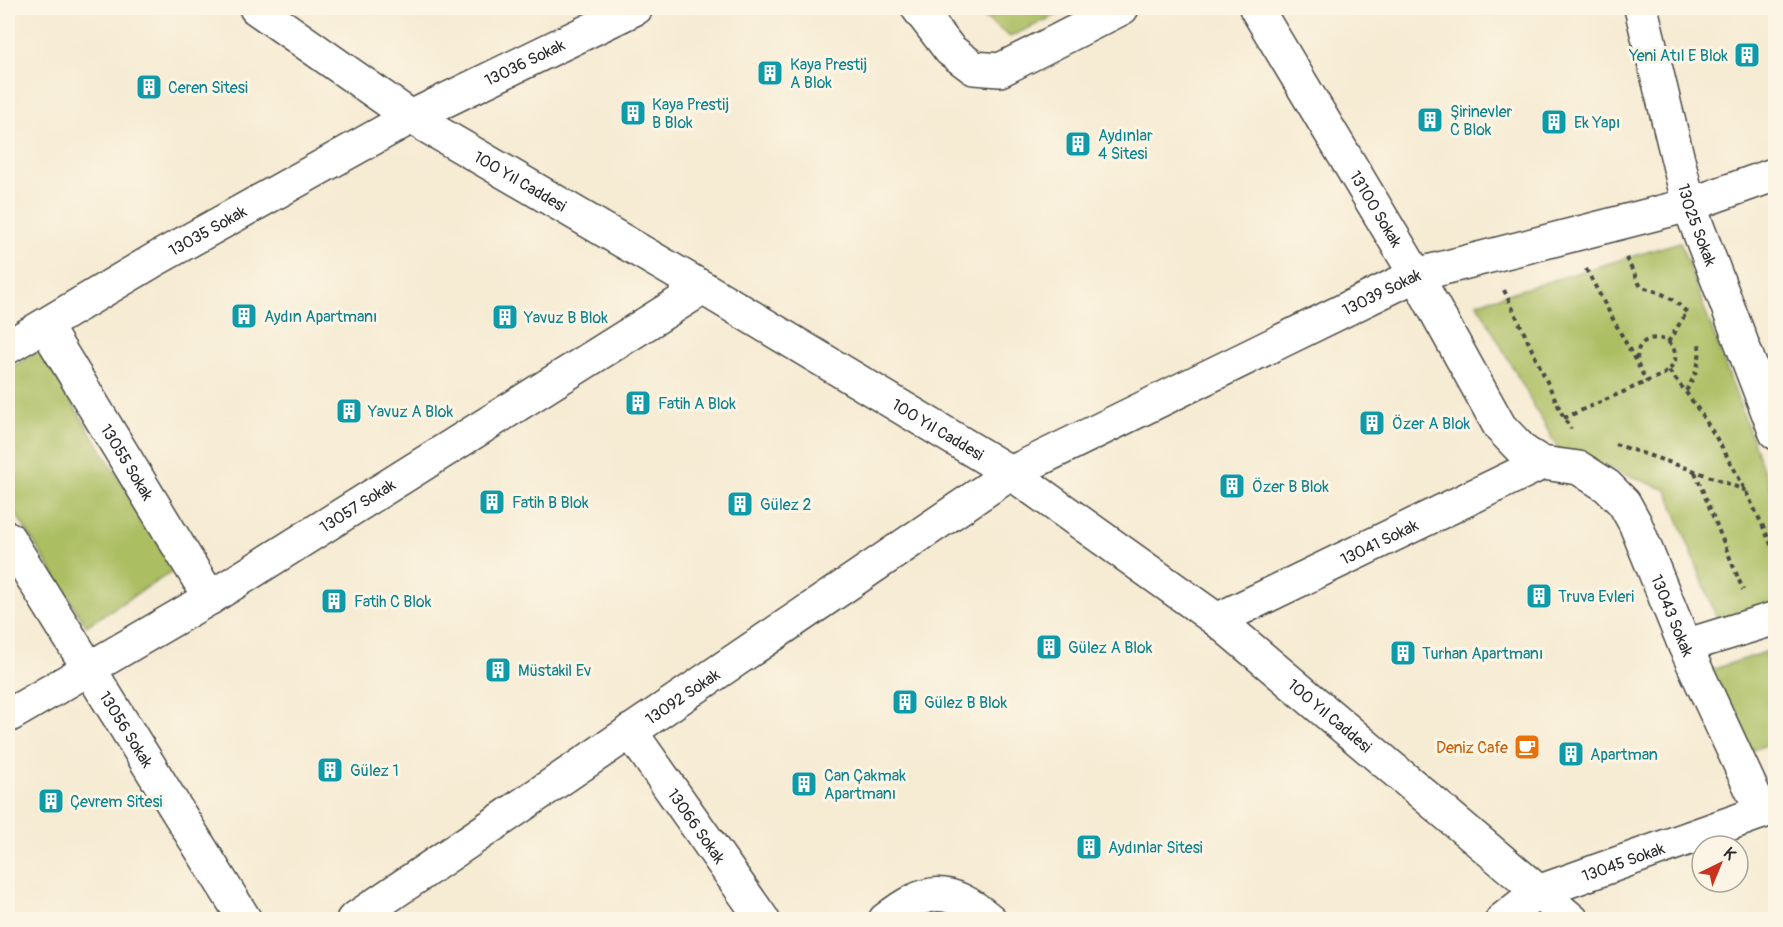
<svg xmlns="http://www.w3.org/2000/svg" width="1783" height="927" viewBox="0 0 1783 927" font-family="Pangolin,sans-serif">
<style>
.green{fill:#abbe62;stroke:#6b7446;stroke-width:1.5}
.lines{fill:none;stroke-linecap:round;stroke-linejoin:round}
.minor-casing{stroke:#494844;stroke-width:36}
.path{stroke:#494844;stroke-width:4;stroke-dasharray:4.5 4.5;stroke-linecap:butt}
.minor{stroke:#fff;stroke-width:33}
.labels{text-anchor:middle;stroke-width:6;stroke-linejoin:round;paint-order:stroke}
.culture-label{font-size:16px;fill:#0d838f;stroke:#fcf5e5;text-anchor:start}
.street-label{font-size:16px;fill:#2b2b2b;stroke:#fcf5e5}
.food-label{font-size:16px;fill:#c56008;stroke:#fcf5e5;text-anchor:end}
</style>
<rect width="100%" height="100%" fill="#fcf5e5"/>
<filter id="ink" filterUnits="userSpaceOnUse"><feTurbulence type="fractalNoise" baseFrequency=".0167" numOctaves="2"/><feDisplacementMap in="SourceGraphic" scale="12" xChannelSelector="R" yChannelSelector="G"/><feConvolveMatrix kernelMatrix="1 2 1 2 8 2 1 2 1" color-interpolation-filters="sRGB"/></filter>
<filter id="wash" filterUnits="userSpaceOnUse"><feTurbulence type="fractalNoise" baseFrequency=".008" numOctaves="4" result="noise"/><feDisplacementMap in="SourceGraphic" scale="24" xChannelSelector="R" yChannelSelector="G"/><feGaussianBlur stdDeviation="1.35" result="paint"/><feColorMatrix in="noise" values="0 0 0 0 0 0 0 0 0 0 0 0 0 0 0 0 0 1.4 0 .05"/><feComposite in="paint" operator="in"/></filter>
<g filter="url(#wash)">
<rect width="100%" height="100%" fill="#f6ebd3"/>
<!-- green -->
<g class="green">
<polygon points="972,8 1071,8 1010,37"/>
<polygon points="1680,242 1775,501 1775,612 1720,626 1667,490 1558,449 1477,303"/>
<polygon points="39,350 176,569 86,626 8,501 8,370"/>
<polygon points="1775,649 1775,742 1744,753 1708,671"/>
</g>
</g>
<g filter="url(#ink)">
<g class="lines">
<!-- minor casing -->
<g class="minor-casing">
<g id="minor">
<path id="s1" d="M256 8 411 117 703 288 1011 473 1217 620 1572 920"/>
<polyline points="918,8 950,50 974,68 1000,70 1122,8"/>
<path id="s2" d="M1256 8 1416 275 1500 427 1524 452 1542 463 1579 468 1607 486 1624 503 1635 523 1685 646 1762 812"/>
<path id="s3" d="M1641 8 1689 205 1776 433"/>
<path id="s4" d="M45 326 210 598"/>
<path id="s5" d="M8 347 156 259 411 117 636 8"/>
<path id="s6" d="M8 538 245 920"/>
<path id="s7" d="M1217 620 1542 463"/>
<polyline points="1685,646 1776,618"/>
<path id="s8" d="M8 716 210 598 703 288"/>
<path id="s9" d="M630 731 763 920"/>
<path id="s10" d="M353 920 1011 473 1416 275 1689 205 1776 174"/>
<path d="M885 920C927 887 948 885 990 920"/>
<path id="s11" d="M1502 920 1538 892 1776 807"/>
</g>
</g>
<!-- path -->
<g class="path">
<path d="M1626 258 1641 287C1661 292 1674 298 1688 314"/>
<polyline points="1586,269 1647,382"/>
<polyline points="1504,290 1564,418 1571,429"/>
<polyline points="1668,342 1687,312"/>
<path d="M1669 371C1714 424 1747 491 1776 555"/>
<path d="M1686 391C1696 375 1701 361 1699 343"/>
<path d="M1564 418 1664 374 1674 365C1684 330 1630 329 1638 363"/>
<polyline points="1615,444 1695,471 1747,491"/>
<polyline points="1695,472 1743,590"/>
</g>
<!-- minor -->
<use href="#minor" class="minor"/>
</g>
</g>
<!-- icons -->
<defs>
<g id="building-square" transform="scale(1.35)"><rect x="-9" y="-9" width="18" height="18" rx="4" fill="#0f9aa8" stroke="#fcf5e5"/><path d="M-4-6H4V6H1V3H-1V6H-4ZM-2.5-4.3h1.7v1.8h-1.7ZM.8-4.3h1.7v1.8H.8ZM-2.5-1h1.7V.8h-1.7ZM.8-1h1.7V.8H.8Z" fill="#fff"/></g>
<g id="cafe-square" transform="scale(1.35)"><rect x="-9" y="-9" width="18" height="18" rx="4" fill="#e8710a" stroke="#fcf5e5"/><path d="M-5.5-4.5H6V0H3Q3 3.5 0 3.5H-2.5Q-5.5 3.5-5.5 0ZM3-3.2v2h1.7v-2ZM-6 4.5H4V6H-6Z" fill="#fff"/></g>
</defs>
<g fill-rule="evenodd">
<use href="#building-square" x="1747" y="55"/>
<use href="#building-square" x="770" y="73"/>
<use href="#building-square" x="149" y="87"/>
<use href="#building-square" x="633" y="113"/>
<use href="#building-square" x="1430" y="120"/>
<use href="#building-square" x="1554" y="122"/>
<use href="#building-square" x="1078" y="144"/>
<use href="#building-square" x="244" y="316"/>
<use href="#building-square" x="505" y="317"/>
<use href="#building-square" x="638" y="403"/>
<use href="#building-square" x="349" y="411"/>
<use href="#building-square" x="1372" y="423"/>
<use href="#building-square" x="1232" y="486"/>
<use href="#building-square" x="492" y="502"/>
<use href="#building-square" x="740" y="504"/>
<use href="#building-square" x="1539" y="596"/>
<use href="#building-square" x="334" y="601"/>
<use href="#building-square" x="1049" y="647"/>
<use href="#building-square" x="1403" y="653"/>
<use href="#building-square" x="498" y="670"/>
<use href="#building-square" x="905" y="702"/>
<use href="#cafe-square" x="1527" y="747"/>
<use href="#building-square" x="1571" y="754"/>
<use href="#building-square" x="330" y="770"/>
<use href="#building-square" x="804" y="784"/>
<use href="#building-square" x="51" y="801"/>
<use href="#building-square" x="1089" y="847"/>
</g>
<g class="labels">
<!-- culture labels -->
<g class="culture-label">
<text x="1728" y="61" text-anchor="end">Yeni Atıl E Blok</text>
<text x="790" y="70">Kaya Prestij<tspan x="790" dy="18">A Blok</tspan></text>
<text x="168" y="93">Ceren Sitesi</text>
<text x="652" y="110">Kaya Prestij<tspan x="652" dy="18">B Blok</tspan></text>
<text x="1450" y="117">Şirinevler<tspan x="1450" dy="18">C Blok</tspan></text>
<text x="1574" y="128">Ek Yapı</text>
<text x="1098" y="141">Aydınlar<tspan x="1098" dy="18">4 Sitesi</tspan></text>
<text x="264" y="322">Aydın Apartmanı</text>
<text x="524" y="323">Yavuz B Blok</text>
<text x="658" y="409">Fatih A Blok</text>
<text x="368" y="417">Yavuz A Blok</text>
<text x="1392" y="429">Özer A Blok</text>
<text x="1252" y="492">Özer B Blok</text>
<text x="512" y="508">Fatih B Blok</text>
<text x="760" y="510">Gülez 2</text>
<text x="1558" y="602">Truva Evleri</text>
<text x="354" y="607">Fatih C Blok</text>
<text x="1068" y="653">Gülez A Blok</text>
<text x="1422" y="659">Turhan Apartmanı</text>
<text x="518" y="676">Müstakil Ev</text>
<text x="924" y="708">Gülez B Blok</text>
<text x="1590" y="760">Apartman</text>
<text x="350" y="776">Gülez 1</text>
<text x="824" y="781">Can Çakmak<tspan x="824" dy="18">Apartmanı</tspan></text>
<text x="70" y="807">Çevrem Sitesi</text>
<text x="1108" y="853">Aydınlar Sitesi</text>
</g>
<!-- street labels -->
<g class="street-label">
<text dy="6" stroke="none"><textPath href="#s5" startOffset="590">13036 Sokak</textPath></text>
<text dy="6" stroke="none"><textPath href="#s1" startOffset="316">100 Yıl Caddesi</textPath></text>
<text dy="6" stroke="none"><textPath href="#s2" startOffset="234">13100 Sokak</textPath></text>
<text dy="6" stroke="none"><textPath href="#s3" startOffset="224">13025 Sokak</textPath></text>
<text dy="6" stroke="none"><textPath href="#s5" startOffset="231">13035 Sokak</textPath></text>
<text dy="6" stroke="none"><textPath href="#s10" startOffset="1208">13039 Sokak</textPath></text>
<text dy="6" stroke="none"><textPath href="#s1" startOffset="802">100 Yıl Caddesi</textPath></text>
<text dy="6" stroke="none"><textPath href="#s4" startOffset="159">13055 Sokak</textPath></text>
<text dy="6" stroke="none"><textPath href="#s8" startOffset="408">13057 Sokak</textPath></text>
<text dy="6" stroke="none"><textPath href="#s7" startOffset="180">13041 Sokak</textPath></text>
<text dy="6" stroke="none"><textPath href="#s2" startOffset="758">13043 Sokak</textPath></text>
<text dy="6" stroke="none"><textPath href="#s10" startOffset="398">13092 Sokak</textPath></text>
<text dy="6" stroke="none"><textPath href="#s1" startOffset="1288">100 Yıl Caddesi</textPath></text>
<text dy="6" stroke="none"><textPath href="#s6" startOffset="225">13056 Sokak</textPath></text>
<text dy="6" stroke="none"><textPath href="#s9" startOffset="116">13066 Sokak</textPath></text>
<text dy="6" stroke="none"><textPath href="#s11" startOffset="136">13045 Sokak</textPath></text>
</g>
<!-- food labels -->
<g class="food-label">
<text x="1508" y="753">Deniz Cafe</text>
</g>
</g>
<!-- margin -->
<rect width="1783" height="927" fill="none" stroke="#fcf5e5" stroke-width="30"/>
<!-- north arrow -->
<g transform="translate(1720 864) rotate(43)"><circle r="28" fill="#fcf5e5" stroke="#a8a49b" stroke-width="1.5"/>
<path d="M0-4.5L10 22L0 15L-10 22Z" fill="#c8321e"/>
<text y="-9" font-size="16" font-weight="bold" text-anchor="middle" fill="#2b2b2b">K</text>
</g>
</svg>
